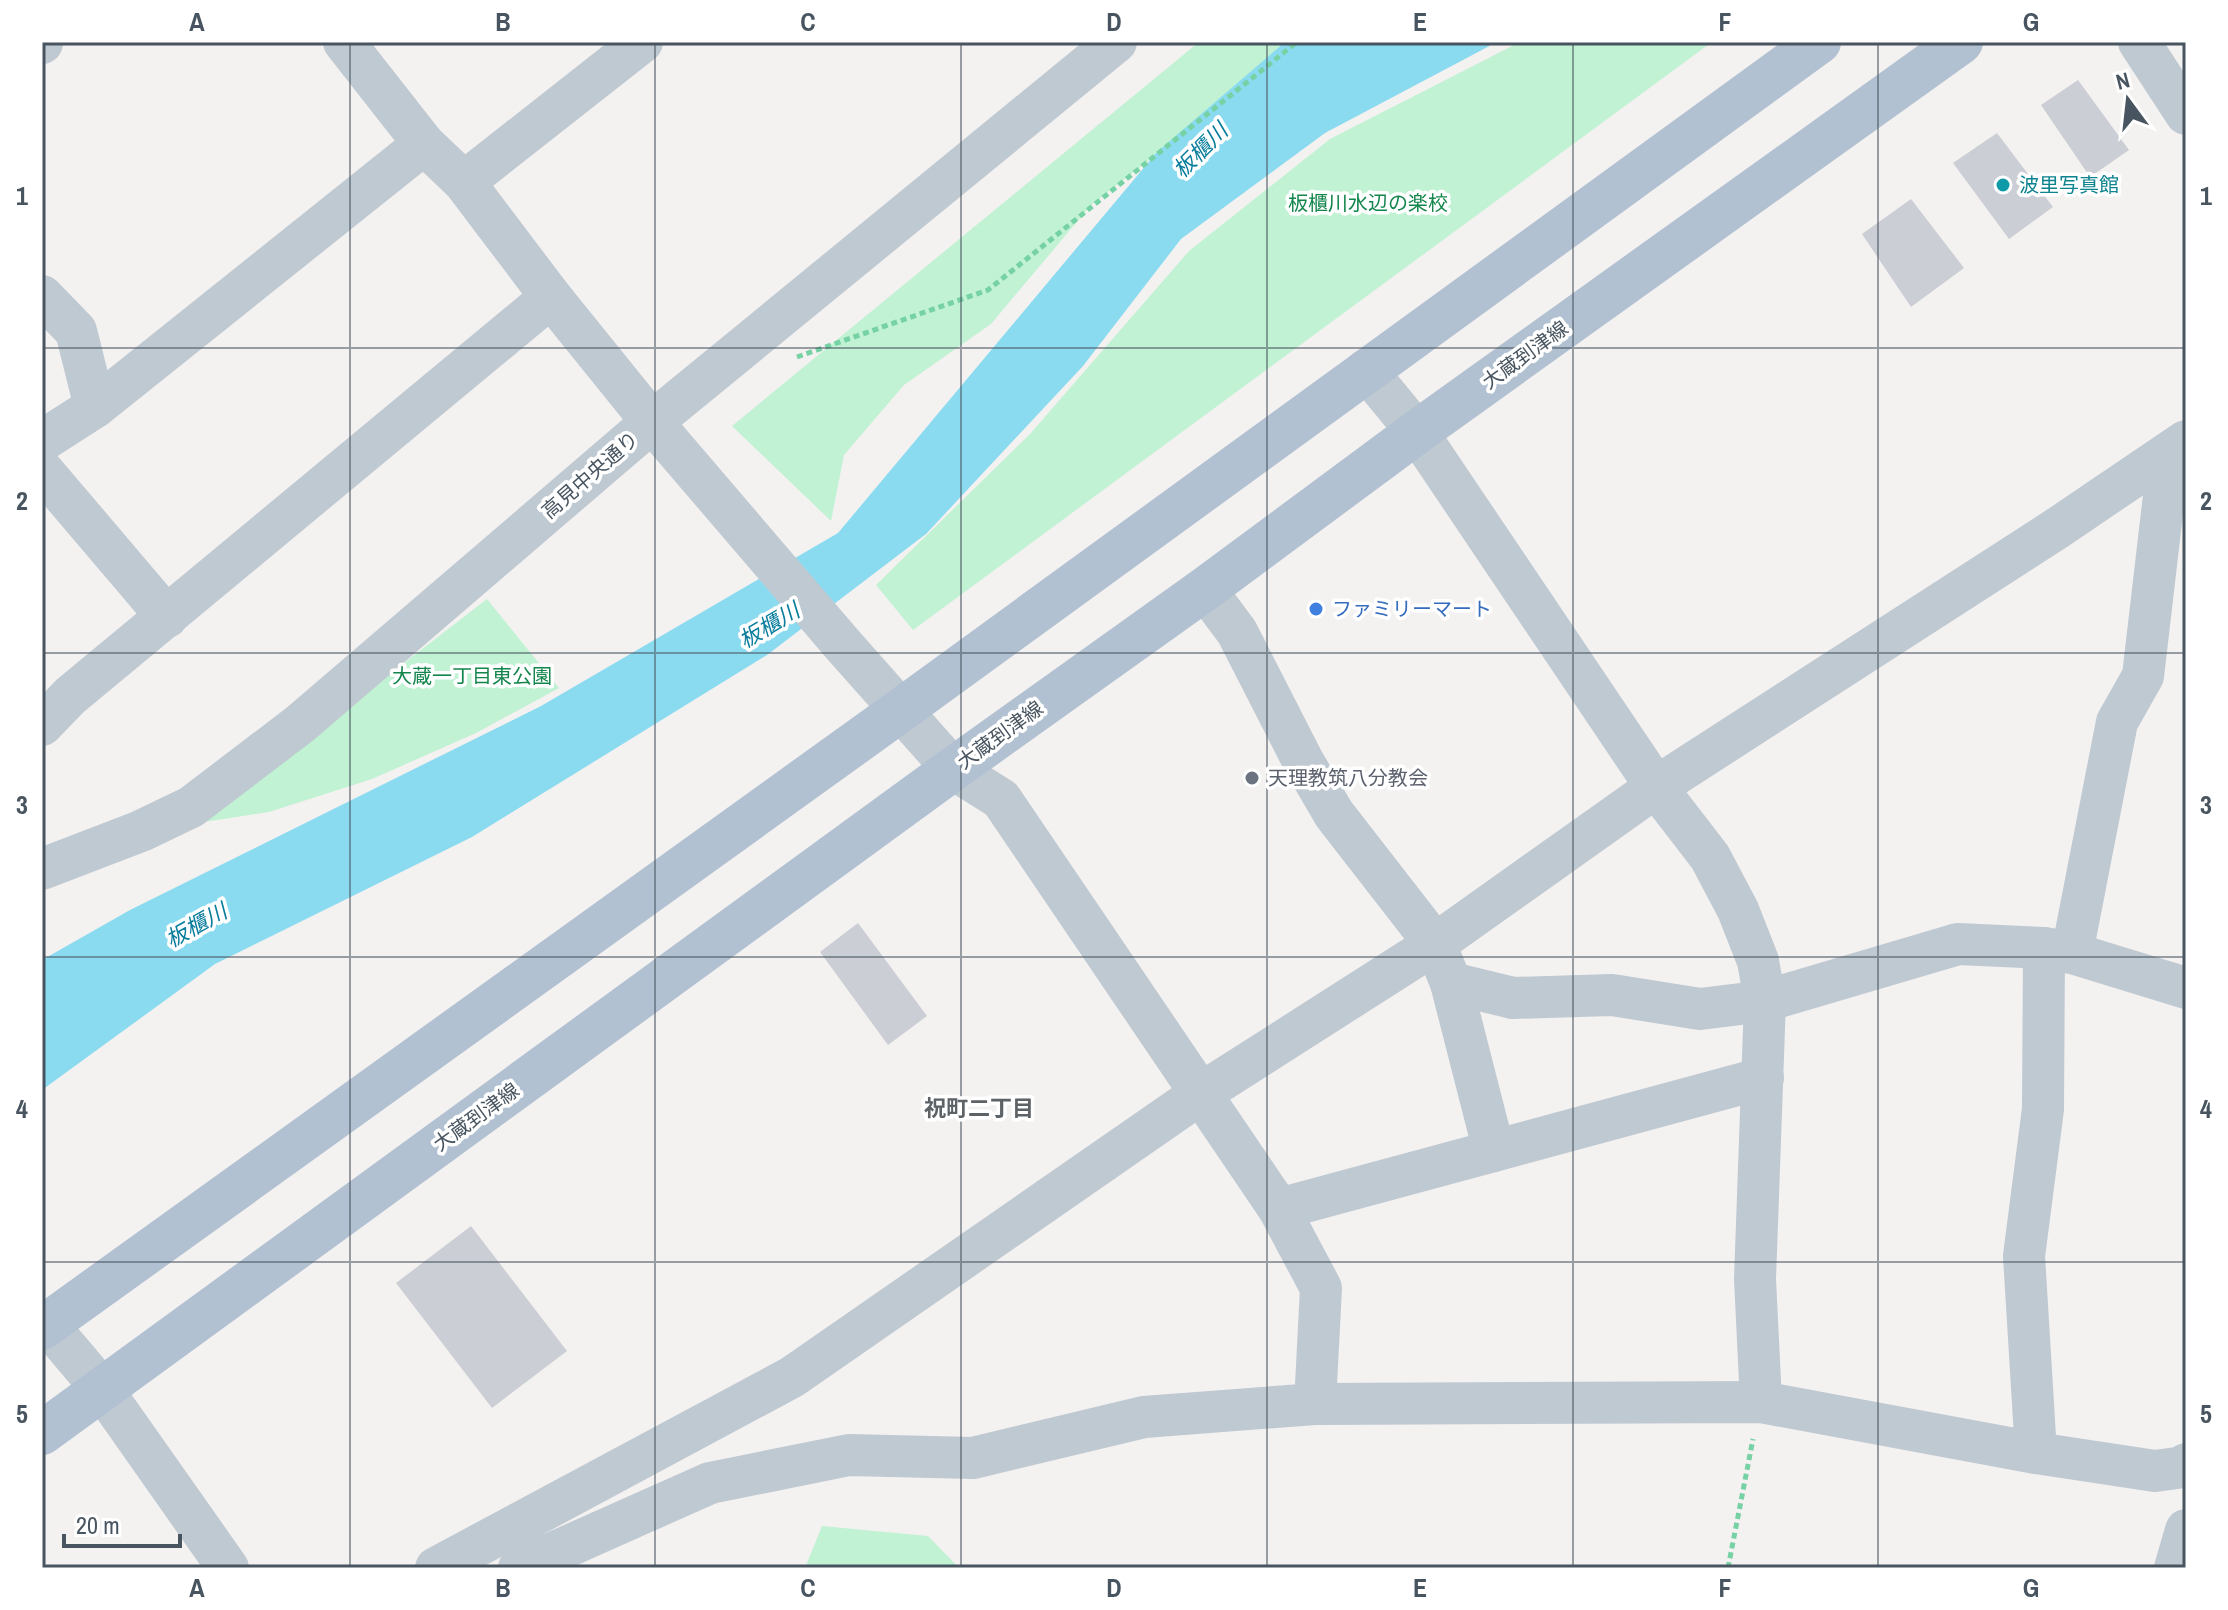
<svg xmlns="http://www.w3.org/2000/svg" width="2228" height="1610" viewBox="0 0 2228 1610" font-family="'Archivo Narrow','Noto Sans JP',sans-serif">
<style>
.green{fill:#c0f2d3}
.water{fill:#8bdbf0}
.building{fill:#cbced4}
.lines{fill:none;stroke-linecap:round;stroke-linejoin:round}
.path{stroke:#76d1a4;stroke-width:5;stroke-dasharray:6 4;stroke-linecap:butt}
.minor{stroke:#bfc9d1;stroke-width:42}
.major{stroke:#b1c1d1;stroke-width:44}
.grid{fill:none;stroke:#485560;stroke-width:2;stroke-opacity:0.55}
.culture-dot{fill:#0f9aa8;stroke:#fff;stroke-width:3}
.shop-dot{fill:#3f7fe0;stroke:#fff;stroke-width:3}
.worship-dot{fill:#6b7280;stroke:#fff;stroke-width:3}
.labels{text-anchor:middle;stroke-width:7;stroke-linejoin:round;paint-order:stroke}
.culture-label{font-size:20px;fill:#0d838f;stroke:#fff;text-anchor:start}
.park-label{font-size:20px;fill:#14864d;stroke:#fff}
.street-label{font-size:20px;fill:#485560;stroke:#fff}
.shop-label{font-size:20px;fill:#366cbe;stroke:#fff;text-anchor:start}
.worship-label{font-size:20px;fill:#5b616d;stroke:#fff;text-anchor:start}
.water-label{font-size:22px;font-style:italic;fill:#087d9c;stroke:#fff}
.neighbourhood-label{font-size:22px;font-weight:bold;fill:#5d6267;stroke:#fff}
.neatline{fill:none;stroke:#485560;stroke-width:3}
.grid-label{font-size:26px;text-anchor:middle;font-weight:bold;fill:#485560}
</style>
<rect width="100%" height="100%" fill="#f4f1f1"/>
<!-- green -->
<g class="green">
<polygon points="1199,42 1303,42 1091,205 991,324 904,385 844,455 831,521 732,426"/>
<polygon points="1520,42 1712,42 913,630 876,585 1030,434 1189,251 1330,139"/>
<polygon points="487,599 559,688 476,733 372,779 269,812 204,822 351,704"/>
<polygon points="822,1526 928,1536 959,1568 805,1568"/>
</g>
<!-- water -->
<polygon class="water" points="1285,42 1497,42 1325,133 1181,239 1083,366 926,534 767,655 472,837 215,964 42,1090 42,960 130,910 541,706 838,533 1157,152"/>
<!-- building -->
<g class="building">
<polygon points="2078,80 2129,150 2090,177 2041,105"/>
<polygon points="1997,133 2053,207 2009,239 1953,163"/>
<polygon points="1911,199 1964,268 1911,307 1862,234"/>
<polygon points="858,923 927,1016 888,1045 820,952"/>
<polygon points="471,1226 567,1351 492,1408 396,1283"/>
</g>
<g class="lines">
<!-- path -->
<g class="path">
<polyline points="797,357 988,290 1297,42"/>
<polyline points="1728,1568 1753,1439"/>
</g>
<!-- minor -->
<g class="minor">
<polyline points="344,42 424,144 464,182 551,297 652,422 843,645 953,769 1001,799 1279,1209 1321,1288 1315,1404"/>
<polyline points="2139,42 2186,114"/>
<polyline points="42,43 42,42"/>
<polyline points="464,182 642,42"/>
<polyline points="42,296 76,331 95,407"/>
<polyline points="1366,370 1417,432 1656,787 1710,857 1738,910 1758,961 1765,1001 1755,1279 1761,1402"/>
<polyline points="42,441 95,407 424,144"/>
<polyline points="42,470 167,617"/>
<polyline points="1205,589 1237,632 1303,761 1334,814 1435,944 1451,983 1494,1151"/>
<polyline points="42,725 70,696 551,297"/>
<polyline points="42,869 141,831 191,807 300,724 652,422 1116,42"/>
<polyline points="2072,953 2117,722 2143,676 2169,453"/>
<polyline points="1451,983 1513,998 1612,995 1700,1009 1765,1001 1958,944 2044,948 2072,953 2186,988"/>
<polyline points="1279,1209 1763,1078"/>
<polyline points="47,1324 102,1389 228,1568"/>
<polyline points="2036,1453 2024,1256 2043,1109 2044,948"/>
<polyline points="436,1568 792,1377 1200,1094 1435,944 1656,787 2056,529 2186,441"/>
<polyline points="519,1568 710,1483 849,1455 973,1458 1144,1417 1315,1404 1761,1402 2036,1453 2155,1471 2184,1467 2186,1464"/>
<polyline points="2175,1568 2186,1530"/>
</g>
<!-- major -->
<g class="major">
<polyline points="42,1328 901,710 1819,42"/>
<polyline points="42,1433 953,769 1205,589 1417,432 1961,42"/>
</g>
</g>
<!-- grid -->
<path class="grid" d="M350 42V1568M655 42V1568M961 42V1568M1267 42V1568M1573 42V1568M1878 42V1568M42 348H2186M42 653H2186M42 957H2186M42 1262H2186"/>
<!-- markers -->
<circle class="culture-dot" cx="2003" cy="185" r="8"/>
<circle class="shop-dot" cx="1316" cy="609" r="8"/>
<circle class="worship-dot" cx="1252" cy="778" r="8"/>
<g class="labels">
<!-- culture labels -->
<g class="culture-label">
<text x="2019" y="192">波里写真館</text>
</g>
<!-- park labels -->
<g class="park-label">
<text x="1368" y="210">板櫃川水辺の楽校</text>
<text x="472" y="683">大蔵一丁目東公園</text>
</g>
<!-- street labels -->
<g class="street-label">
<text transform="translate(1525 355) rotate(-36)" y="7">大蔵到津線</text>
<text transform="translate(590 475) rotate(-41)" y="7">高見中央通り</text>
<text transform="translate(1000 735) rotate(-36)" y="7">大蔵到津線</text>
<text transform="translate(476 1117) rotate(-36)" y="7">大蔵到津線</text>
</g>
<!-- shop labels -->
<g class="shop-label">
<text x="1332" y="616">ファミリーマート</text>
</g>
<!-- worship labels -->
<g class="worship-label">
<text x="1268" y="785">天理教筑八分教会</text>
</g>
<!-- water labels -->
<g class="water-label">
<text transform="translate(1200 150) rotate(-45)" y="8">板櫃川</text>
<text transform="translate(769 625) rotate(-31)" y="8">板櫃川</text>
<text transform="translate(196 925) rotate(-29)" y="8">板櫃川</text>
</g>
<!-- neighbourhood labels -->
<g class="neighbourhood-label">
<text x="979" y="1116">祝町二丁目</text>
</g>
</g>
<!-- border -->
<rect width="2228" height="1610" fill="none" stroke="#ffffff" stroke-width="88"/>
<!-- north arrow -->
<g transform="translate(2128 100) rotate(345)" stroke="#ffffff" stroke-width="6" paint-order="stroke">
<path d="M0-6L14 30L0 20L-14 30Z" fill="#485560"/>
<text y="-12" font-size="22" font-weight="bold" text-anchor="middle" fill="#485560">N</text>
</g>
<!-- scale -->
<path d="M64 1534v12h116v-12" fill="none" stroke="#485560" stroke-width="4"/>
<text x="76" y="1534" font-size="24" fill="#485560" stroke="#ffffff" stroke-width="6" paint-order="stroke">20 m</text>
<rect x="44" y="44" width="2140" height="1522" class="neatline"/>
<g class="grid-label">
<text x="197" y="31">A</text>
<text x="503" y="31">B</text>
<text x="808" y="31">C</text>
<text x="1114" y="31">D</text>
<text x="1420" y="31">E</text>
<text x="1725" y="31">F</text>
<text x="2031" y="31">G</text>
<text x="22" y="205">1</text>
<text x="2206" y="205">1</text>
<text x="22" y="510">2</text>
<text x="2206" y="510">2</text>
<text x="22" y="814">3</text>
<text x="2206" y="814">3</text>
<text x="22" y="1118">4</text>
<text x="2206" y="1118">4</text>
<text x="22" y="1423">5</text>
<text x="2206" y="1423">5</text>
<text x="197" y="1597">A</text>
<text x="503" y="1597">B</text>
<text x="808" y="1597">C</text>
<text x="1114" y="1597">D</text>
<text x="1420" y="1597">E</text>
<text x="1725" y="1597">F</text>
<text x="2031" y="1597">G</text>
</g>
</svg>
